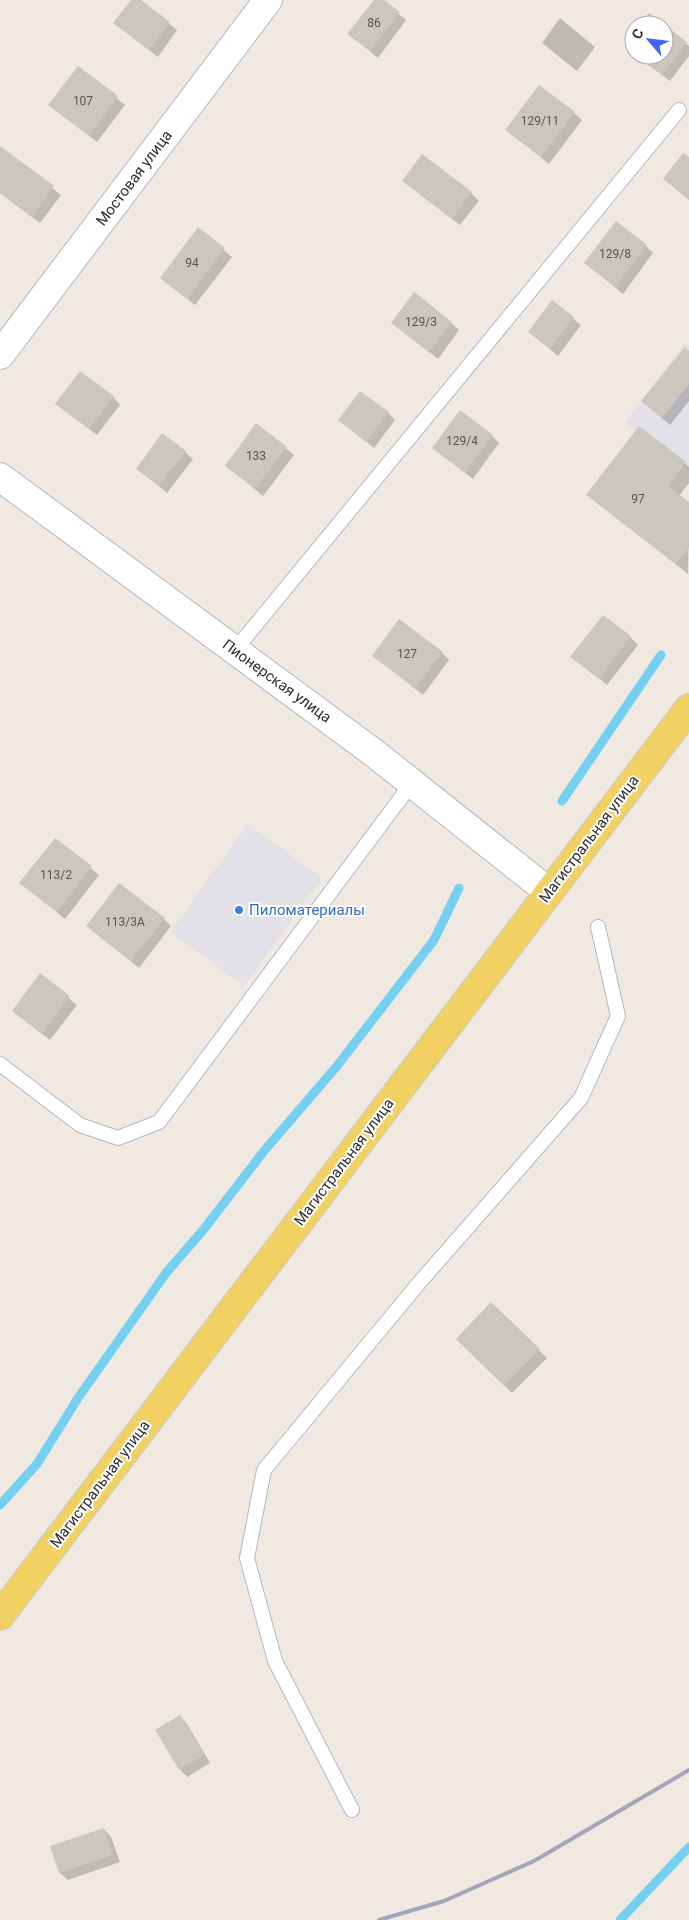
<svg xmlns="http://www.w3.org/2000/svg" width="689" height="1920" viewBox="0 0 689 1920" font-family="Roboto,sans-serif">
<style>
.industrial{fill:#e3e1e8}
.shadow{fill:#0003}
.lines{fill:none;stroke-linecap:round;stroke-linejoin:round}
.stream{stroke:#75cff0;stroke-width:9}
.building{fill:#cbc7bf}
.lane-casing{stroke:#b4b7c1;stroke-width:16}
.street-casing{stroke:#b4b7c1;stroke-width:30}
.secondary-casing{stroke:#b4b7c1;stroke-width:30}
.primary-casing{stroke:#c9c9c9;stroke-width:30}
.lane{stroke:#fff;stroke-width:14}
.street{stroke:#fff;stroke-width:28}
.secondary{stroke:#fff;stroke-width:28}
.primary{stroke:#f2d163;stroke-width:28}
.rail{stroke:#a3a6b8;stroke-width:4}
.shop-dot{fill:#3f7fe0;stroke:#fff;stroke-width:2}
.labels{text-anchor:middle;stroke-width:4;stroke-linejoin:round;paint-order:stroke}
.number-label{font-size:12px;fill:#555452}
.street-label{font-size:15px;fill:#2e2e2e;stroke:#fff}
.shop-label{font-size:15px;fill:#366cbe;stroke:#fff;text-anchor:start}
</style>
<rect width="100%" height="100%" fill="#efe9e1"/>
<!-- industrial -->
<g class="industrial">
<polygon points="685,343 689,346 689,471 625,422"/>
<polygon points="248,824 322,878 244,986 170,932"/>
</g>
<!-- shadow -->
<g class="shadow">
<polygon points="133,0 139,0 177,30 158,57 115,23"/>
<polygon points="375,0 382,0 406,20 378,58 349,34"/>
<polygon points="560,18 595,47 577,71 542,43"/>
<polygon points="664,26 689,46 689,56 670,81 635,55 664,55"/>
<polygon points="634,35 634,54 626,46"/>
<polygon points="78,67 125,105 97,142 50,105"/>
<polygon points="574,113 582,120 549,164 507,130"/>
<polygon points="0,147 61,195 40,223 0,193"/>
<polygon points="689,159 689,200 664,179"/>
<polygon points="403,181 471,193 479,201 460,225"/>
<polygon points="198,229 232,257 195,305 161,278"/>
<polygon points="646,246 653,253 623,294 586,263"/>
<polygon points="552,302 581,325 558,356 530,332"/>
<polygon points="392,323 451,323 459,330 438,359"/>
<polygon points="689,352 689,401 670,425 642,401"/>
<polygon points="113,397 120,405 97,435 57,404"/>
<polygon points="388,413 395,420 374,448 340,420"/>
<polygon points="257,425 294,455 263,496 226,465"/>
<polygon points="639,428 689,467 689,483 679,496 689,504 688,574 588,495"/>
<polygon points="492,436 499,443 473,479 433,447"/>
<polygon points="185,452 193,459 167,493 137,468"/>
<polygon points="630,637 638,645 607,685 572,657"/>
<polygon points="442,653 449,660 423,695 373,655"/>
<polygon points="55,839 99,875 65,919 21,883"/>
<polygon points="164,919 171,926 139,968 87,926"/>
<polygon points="40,975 77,1005 50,1040 13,1010"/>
<polygon points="491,1304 547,1358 512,1393 458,1339"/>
<polygon points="180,1716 187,1724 210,1763 187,1777 180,1769"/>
<polygon points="104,1829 111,1837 120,1862 68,1880 60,1873 51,1847"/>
</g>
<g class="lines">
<!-- stream -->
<g class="stream">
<polyline points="562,801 661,655"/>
<polyline points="0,1505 37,1464 78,1398 166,1273 204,1229 264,1151 337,1066 434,940 459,888"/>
<polyline points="620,1920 689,1847"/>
</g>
</g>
<!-- building -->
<g class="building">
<polygon points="131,0 141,0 170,22 149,50 113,23"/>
<polygon points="374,0 384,0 400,12 370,51 347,34"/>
<polygon points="649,13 687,42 662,75 636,55 664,55 664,25 640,25"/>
<polygon points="78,66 118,96 89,136 48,105"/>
<polygon points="539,85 575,112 541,157 505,130"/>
<polygon points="0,146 54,186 32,217 0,193"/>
<polygon points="683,153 689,157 689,199 663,179"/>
<polygon points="422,154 472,192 452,219 402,181"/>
<polygon points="616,221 647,245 615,287 584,263"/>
<polygon points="198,227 225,248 187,299 160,278"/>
<polygon points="414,292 452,322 429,352 391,323"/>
<polygon points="552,300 574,317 550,349 528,332"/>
<polygon points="685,347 689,351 689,384 662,418 641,401"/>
<polygon points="80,371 114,396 89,429 55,404"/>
<polygon points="360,391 389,412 366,442 338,420"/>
<polygon points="460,410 493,435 465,473 432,448"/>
<polygon points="256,423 287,447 255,489 225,466"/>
<polygon points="639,426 686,462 668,486 689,502 689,548 676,564 586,495"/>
<polygon points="162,433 186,451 159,486 136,469"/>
<polygon points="603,615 631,636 599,679 570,657"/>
<polygon points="399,619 443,652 415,688 372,656"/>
<polygon points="55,838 92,866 57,912 19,883"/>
<polygon points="119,883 165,918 131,961 86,926"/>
<polygon points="40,973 70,996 42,1034 12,1011"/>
<polygon points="491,1302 540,1349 504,1386 456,1339"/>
<polygon points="180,1715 204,1755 179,1770 155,1730"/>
<polygon points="104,1828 113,1855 59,1873 50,1846"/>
</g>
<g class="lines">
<!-- lane casing -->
<g class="lane-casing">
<g id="lane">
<polyline points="235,650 679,110"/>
<polyline points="0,1064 80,1125 118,1138 159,1122 412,783"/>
<polyline points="352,1810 275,1661 247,1558 264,1470 419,1283 581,1098 618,1016 598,927"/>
</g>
</g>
<!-- street casing -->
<g class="street-casing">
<polyline id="street" points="0,355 268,0"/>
</g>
<!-- secondary casing -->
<g class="secondary-casing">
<polyline id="secondary" points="0,477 374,753 549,892"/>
</g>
<!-- primary casing -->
<g class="primary-casing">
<polyline id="primary" points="0,1616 689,708"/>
</g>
<!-- lane -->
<use href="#lane" class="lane"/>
<!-- street -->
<use href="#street" class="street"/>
<!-- secondary -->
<use href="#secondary" class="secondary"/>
<!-- primary -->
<use href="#primary" class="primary"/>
<!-- rail -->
<polyline class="rail" points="379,1920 444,1901 534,1861 689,1770"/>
</g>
<!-- markers -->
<circle class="shop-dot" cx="239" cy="910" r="5"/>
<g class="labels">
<!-- number labels -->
<g class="number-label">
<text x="374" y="27">86</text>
<text x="83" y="105">107</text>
<text x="540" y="125">129/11</text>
<text x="615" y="258">129/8</text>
<text x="192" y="267">94</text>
<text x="421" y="326">129/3</text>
<text x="462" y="445">129/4</text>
<text x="256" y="460">133</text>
<text x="638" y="503">97</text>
<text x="407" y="658">127</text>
<text x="56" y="879">113/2</text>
<text x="125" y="926">113/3А</text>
</g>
<!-- street labels -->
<g class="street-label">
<text transform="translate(134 178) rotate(-53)" y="5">Мостовая улица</text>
<text transform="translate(277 681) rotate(36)" y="5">Пионерская улица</text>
<text transform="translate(589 839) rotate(-53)" y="5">Магистральная улица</text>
<text transform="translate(344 1162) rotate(-53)" y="5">Магистральная улица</text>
<text transform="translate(100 1484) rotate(-53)" y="5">Магистральная улица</text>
</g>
<!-- shop labels -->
<g class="shop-label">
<text x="249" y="915">Пиломатериалы</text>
</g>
</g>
<!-- north arrow -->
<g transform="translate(649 40) rotate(298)"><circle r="24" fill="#ffffff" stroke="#ababab"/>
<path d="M0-4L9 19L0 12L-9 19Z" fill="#4264fb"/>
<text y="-8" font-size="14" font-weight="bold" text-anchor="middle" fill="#2e2e2e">С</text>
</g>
</svg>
